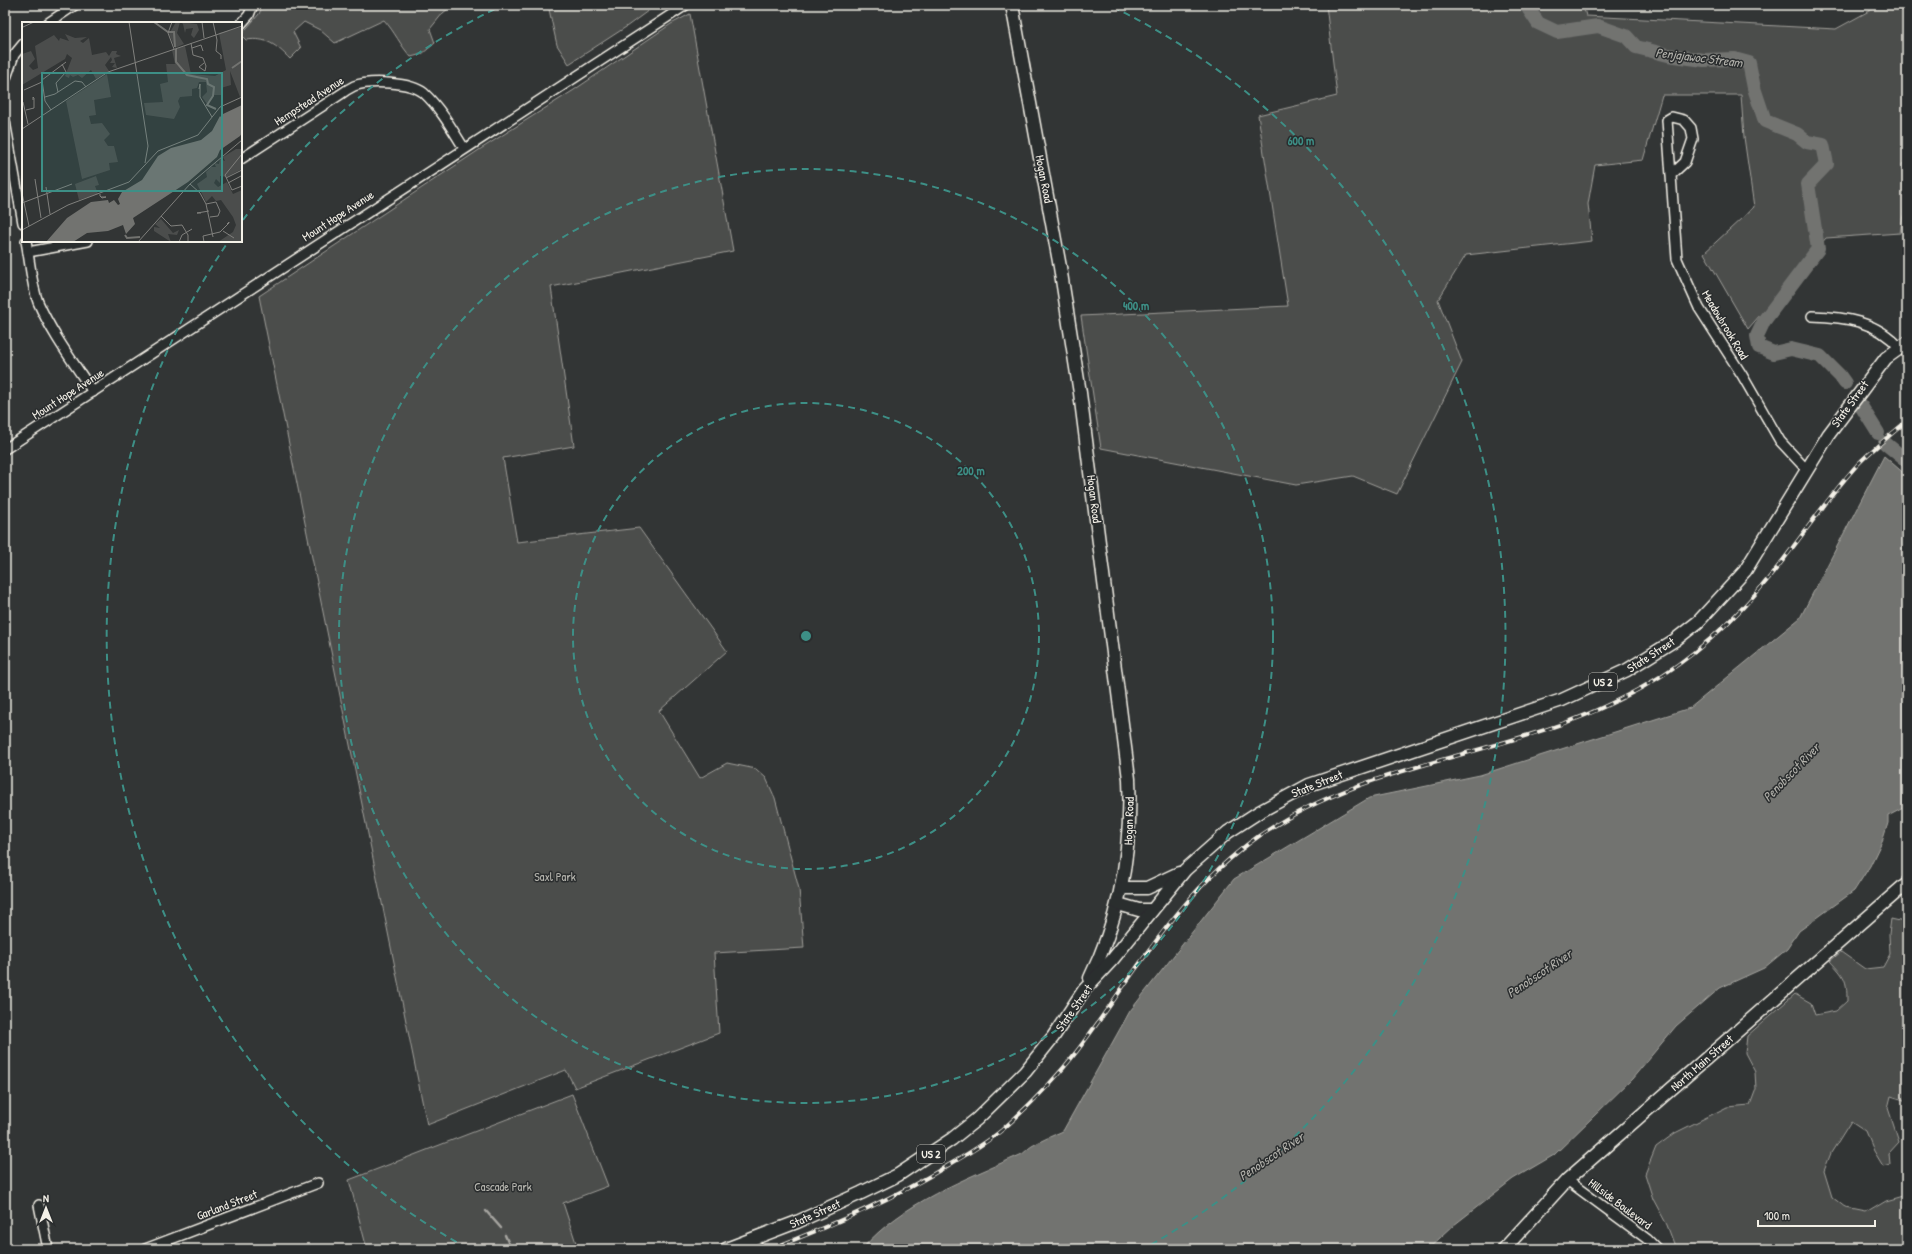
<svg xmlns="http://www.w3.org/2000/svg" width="1912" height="1254" viewBox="0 0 1912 1254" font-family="'Patrick Hand',sans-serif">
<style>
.green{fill:#4b4d4c;stroke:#a09f9a}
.water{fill:#727370;stroke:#a6a5a0}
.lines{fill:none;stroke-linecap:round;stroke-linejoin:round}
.stream{stroke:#a6a5a0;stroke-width:2.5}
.river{stroke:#727370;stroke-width:14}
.minor-casing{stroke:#f4f1e8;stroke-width:12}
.major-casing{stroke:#f4f1e8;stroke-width:15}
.minor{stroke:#2a2d2e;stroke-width:9}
.major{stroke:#2a2d2e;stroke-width:12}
.rail-casing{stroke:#f4f1e8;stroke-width:4}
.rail{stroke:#2a2d2e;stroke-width:2.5;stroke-dasharray:8;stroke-linecap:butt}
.ring{fill:none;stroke:#3d8f86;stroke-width:2;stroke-dasharray:7 5}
.labels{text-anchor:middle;stroke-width:3;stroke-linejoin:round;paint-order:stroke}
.shield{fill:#2a2d2e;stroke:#b7b6b0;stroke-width:1}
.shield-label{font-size:11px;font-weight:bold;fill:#f4f1e8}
.street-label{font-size:12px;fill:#f4f1e8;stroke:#2a2d2e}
.park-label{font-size:12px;fill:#b9b8b1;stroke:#2a2d2e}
.water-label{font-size:13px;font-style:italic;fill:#b3b2ac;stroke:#2a2d2e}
.inset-river{fill:none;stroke:#727370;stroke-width:2}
.inset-road{fill:none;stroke:#80807d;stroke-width:1}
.view{fill:#3d8f86;fill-opacity:0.15;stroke:#3d8f86;stroke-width:2}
.inset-edge{fill:none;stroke:#f4f1e8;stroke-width:2}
.centre{fill:#3d8f86;stroke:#2a2d2e;stroke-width:2}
.ring-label{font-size:12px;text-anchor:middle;font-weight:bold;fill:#3d8f86;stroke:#2a2d2e;stroke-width:3;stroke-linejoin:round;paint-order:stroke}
</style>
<rect width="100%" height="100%" fill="#323535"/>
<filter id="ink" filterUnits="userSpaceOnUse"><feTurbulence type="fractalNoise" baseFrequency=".025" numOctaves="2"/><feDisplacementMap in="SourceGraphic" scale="8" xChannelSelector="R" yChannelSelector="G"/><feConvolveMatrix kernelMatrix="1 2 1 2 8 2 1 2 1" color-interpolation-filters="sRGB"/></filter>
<g filter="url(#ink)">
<!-- green -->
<g class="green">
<path d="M263 5H453L443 13 430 29 435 43 422 54 411 57C400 45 395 32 384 20L335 43 320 30 304 22 293 32 301 48 290 59C276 45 267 37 246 40L241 35 259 14Z"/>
<polygon points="548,5 656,5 626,27 569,64 557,45"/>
<polygon points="1326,5 1583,5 1586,16 1836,29 1880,5 1907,5 1907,163 1902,164 1905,203 1900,233 1826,238 1748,329 1704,253 1754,207 1744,137 1741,95 1662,95 1643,160 1595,165 1588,204 1592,241 1466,255 1438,300 1462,362 1397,494 1353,476 1296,485 1101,448 1081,316 1288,306 1258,115 1337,96"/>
<polygon points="690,14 733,251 551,287 574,446 503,458 517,542 639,528 727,651 659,711 700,778 727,763 756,769 766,778 775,798 799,889 804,948 714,953 719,1033 575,1088 566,1070 427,1125 259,296 479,150 574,90 671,24"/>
<path d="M1891 919 1904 922 1907 931V1101L1891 1096 1888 1108 1899 1142 1889 1153 1890 1164 1883 1166 1874 1151 1866 1131 1851 1121 1831 1153 1824 1171 1832 1197 1846 1208 1866 1212 1886 1200 1907 1194V1249H1676L1667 1225 1653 1199 1645 1174 1656 1147 1675 1133 1727 1107 1750 1105 1756 1089 1755 1072 1745 1053 1747 1036 1795 994 1811 1003 1815 1015 1836 1011 1847 1001C1847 979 1845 977 1830 961L1841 952 1865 969 1883 967 1890 954 1889 934Z"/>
<polygon points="572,1094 608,1186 563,1203 578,1249 367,1249 349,1180"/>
</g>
<!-- water -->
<path class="water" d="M1884 456 1907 476V806L1888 816V823L1883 839 1870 866 1854 891 1799 931 1787 949 1764 968 1720 988 1676 1026 1632 1079 1554 1155 1513 1179 1454 1225 1428 1249H862C902 1203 965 1179 1020 1155 1025 1153 1028 1148 1032 1146 1042 1140 1052 1136 1063 1131L1130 1011 1234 879 1369 798 1480 775 1690 708 1800 618Z"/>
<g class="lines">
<!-- stream -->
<g class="stream">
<polyline points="486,1211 501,1228"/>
<polyline points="505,1235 511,1249"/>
</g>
<!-- river -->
<g class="river">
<polyline points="1526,5 1538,23 1557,32 1598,26 1626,36 1636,47 1668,55 1704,60 1734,59 1749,63 1754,88 1765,121 1797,134 1807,142 1823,145 1827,164 1808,184 1818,249 1764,321 1757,336 1759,347 1774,353 1791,349 1820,356 1840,376 1845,383"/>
<polyline points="1861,406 1878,433"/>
<polyline points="1885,443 1907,461"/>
</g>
<!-- minor casing -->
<g class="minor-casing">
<g id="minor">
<polyline points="48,23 75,5"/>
<polyline points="241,24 249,15 253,5"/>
<polyline points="5,81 14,55 23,44"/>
<polyline points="5,121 23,223"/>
<path d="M241 159 341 94C345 91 350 88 354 86 370 80 411 82 424 93 441 109 452 129 464 148"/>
<polyline points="1671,175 1685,162 1693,139 1691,128 1684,120 1672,117 1667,120 1677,259 1699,308 1742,375 1780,441 1806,469"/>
<path d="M26 241C30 261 31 283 38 302 52 334 74 363 93 392"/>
<polyline points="28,252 88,241"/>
<path d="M1812 316C1845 317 1877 321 1900 348"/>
<polyline points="5,449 686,5"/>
<polyline points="1567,1180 1647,1239 1657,1249"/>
<polyline points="39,1205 48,1249"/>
<polyline points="145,1249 318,1183"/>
</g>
</g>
<!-- major casing -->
<g class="major-casing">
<g id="major">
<path d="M1012 5 1060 267 1080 393 1129 779C1132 849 1121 915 1090 978"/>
<polyline points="1122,888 1147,888 1179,873"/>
<polyline points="1118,904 1139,910 1152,910"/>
<polyline points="726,1249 797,1222 861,1193 898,1175 952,1139 977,1119 1025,1072 1053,1037 1084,990 1112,960 1185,870 1228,832 1259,812 1309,785 1562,700 1627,670 1675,640 1698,622 1745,571 1829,434 1886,358 1907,343"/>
<polyline points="1504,1249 1567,1180 1907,883"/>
</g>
</g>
<!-- minor -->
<use href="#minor" class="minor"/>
<!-- major -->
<use href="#major" class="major"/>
<!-- rail casing -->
<g class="rail-casing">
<path id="rail" d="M770 1249C831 1226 891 1200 947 1166 966 1155 985 1144 1002 1130 1029 1106 1055 1080 1077 1051 1134 976 1179 892 1259 836 1352 771 1466 760 1570 721 1595 712 1619 700 1643 687 1694 658 1737 618 1773 573 1802 537 1827 498 1858 464 1873 449 1890 435 1907 421"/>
</g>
<!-- rail -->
<use href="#rail" class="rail"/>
</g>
</g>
<!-- distance rings -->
<g class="ring">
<circle cx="806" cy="636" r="233"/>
<circle cx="806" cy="636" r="467"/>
<path d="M467 1248A700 700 0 0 1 226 245M243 220A700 700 0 0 1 499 7M1113 7A700 700 0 0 1 1145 1248"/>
</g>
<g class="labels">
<!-- shield labels -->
<g class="shield">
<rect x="1589" y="673" width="28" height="18" rx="3"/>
<rect x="917" y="1145" width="28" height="18" rx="3"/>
</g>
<g class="shield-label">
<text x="1603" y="686">US 2</text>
<text x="931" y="1158">US 2</text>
</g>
<!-- street labels -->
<g class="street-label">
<text transform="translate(309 101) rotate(-33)" y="4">Hempstead Avenue</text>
<text transform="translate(1044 179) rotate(79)" y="4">Hogan Road</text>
<text transform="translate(338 216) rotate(-33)" y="4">Mount Hope Avenue</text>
<text transform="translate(1725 325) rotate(59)" y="4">Meadowbrook Road</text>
<text transform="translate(68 394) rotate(-33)" y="4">Mount Hope Avenue</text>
<text transform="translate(1850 404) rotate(-54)" y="4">State Street</text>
<text transform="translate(1094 499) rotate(83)" y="4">Hogan Road</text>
<text transform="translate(1651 655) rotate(-33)" y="4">State Street</text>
<text transform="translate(1317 784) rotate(-22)" y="4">State Street</text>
<text transform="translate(1129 821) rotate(-88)" y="4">Hogan Road</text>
<text transform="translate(1074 1008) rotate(-55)" y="4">State Street</text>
<text transform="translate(1702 1063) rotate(-41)" y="4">North Main Street</text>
<text transform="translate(1620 1204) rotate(37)" y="4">Hillside Boulevard</text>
<text transform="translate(227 1205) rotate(-21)" y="4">Garland Street</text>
<text transform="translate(815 1214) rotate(-24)" y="4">State Street</text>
</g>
<!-- park labels -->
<g class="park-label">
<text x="555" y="881">Saxl Park</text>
<text x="503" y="1191">Cascade Park</text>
</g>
<!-- water labels -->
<g class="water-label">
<text transform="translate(1699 57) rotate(7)" y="5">Penjajawoc Stream</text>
<text transform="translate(1791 772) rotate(-46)" y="5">Penobscot River</text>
<text transform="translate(1539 973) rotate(-34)" y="5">Penobscot River</text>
<text transform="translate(1271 1156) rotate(-34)" y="5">Penobscot River</text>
</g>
</g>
<!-- overview -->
<g transform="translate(22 22)">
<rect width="220" height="220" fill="#323535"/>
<path d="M154 0H158L155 11 162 22 153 26 147 12ZM159 0 175 2 177 8 172 16 169 13 171 6 164 7 163 11 161 2ZM220 5V74L218 75 208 49 209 63 199 66V73H192L185 82 180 75 185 70 184 60H177L175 66 170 67V74L158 75 156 79 158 85 152 97 124 93 122 81 141 80 138 62 146 60 144 42H153L150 28 163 24 169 52 193 54 204 48 197 11ZM43 12 53 16 65 15 58 19 61 21 67 16 70 33 84 30 87 34 90 29H95L94 32 99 34 92 36 95 46 90 45 93 41H88L90 38 89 35 83 43 87 49 74 57 69 48 60 56 56 53 51 55 48 53 47 56 43 54 50 36 45 32 43 37 0 63V32L9 29 13 37 7 44 11 48 16 46 13 24 32 13 37 19 38 16 47 19ZM85 52 89 75 72 78 74 93 67 94 69 102 80 101 88 112 82 118 86 124H92L96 140 87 141 88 148 60 157 44 79ZM220 124V147L205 155 198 154V161L194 157 192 161 196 165 205 160 211 172 220 168V220H196L211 210 214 203 211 195 199 178 194 179 190 174 184 180 175 162 185 155 184 150 189 145H194L192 141 197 142 198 137 203 139 201 135 214 127H219ZM74 154 77 163 73 164 76 172 57 178 53 162ZM139 197 151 211 157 208 155 213 146 212 149 220 132 209V205L138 206 133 202Z" fill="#4b4d4c"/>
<path d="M220 83V111L218 114 198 128 195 135 166 160 111 196 113 202 104 212 101 203 86 209 65 211 51 220H24L45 196 69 180 86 178 87 181 92 178 96 183 98 182 96 177 100 170 120 158 136 134 149 126 179 118 190 109 198 94 200 96 201 92Z" fill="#727370"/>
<path class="inset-river" d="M132 0 146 10H152L153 25M154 27V40L165 53 185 57 186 62 192 65 191 74 185 83 194 87M210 46 220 39M103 213 105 216 118 215"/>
<path class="inset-road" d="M107 0 126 124 123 141M150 0 146 11 152 27M180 0 182 16M191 0 195 18 194 29 199 33V37M1 5 12 0M169 21 171 33 181 36 184 44 183 49 177 45 182 41M170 26 179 23 181 29M177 67 178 62V75L190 95M2 68 20 60M36 70 34 61 44 50 40 42M23 75 33 72 53 59 60 60 64 65M1 80 6 102M4 88 12 86V76L11 75V78M29 88 23 79 20 58 44 40M0 107 86 50 220 4M220 132 203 153 210 168 220 164M204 156 220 148M13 157 19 196M206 161 219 154M168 162 178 171 184 182 191 215M24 165 28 192M0 171 7 204M78 172V174L80 176 84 175H79M0 181 50 162M184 182 194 180 198 189 196 194 188 195M179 191H175L187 189M139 194 149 204 160 203 166 213V220M0 208 46 183 107 160 136 129 176 113 198 85 220 75M201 209 212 216M116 220 168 162 220 118M157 220 160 213 170 207M182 220 181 214 198 210 207 201V200L205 202"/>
<path class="view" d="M20 51H200V169H20Z"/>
<rect width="220" height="220" class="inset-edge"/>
</g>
<circle cx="806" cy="636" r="6" class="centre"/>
<g class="ring-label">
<text x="1301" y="145">600 m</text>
<text x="1136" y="310">400 m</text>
<text x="971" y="475">200 m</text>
</g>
<!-- margin -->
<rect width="1912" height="1254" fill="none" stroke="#2a2d2e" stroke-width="20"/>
<rect x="10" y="10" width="1892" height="1234" fill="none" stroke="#f4f1e8" stroke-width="1.5" filter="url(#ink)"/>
<!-- north arrow -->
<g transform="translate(46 1208)" stroke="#2a2d2e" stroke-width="3" paint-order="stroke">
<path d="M0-3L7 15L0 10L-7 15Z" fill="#f4f1e8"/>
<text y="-6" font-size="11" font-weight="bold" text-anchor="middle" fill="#f4f1e8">N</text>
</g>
<!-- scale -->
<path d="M1758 1220v6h117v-6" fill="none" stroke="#f4f1e8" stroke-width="2"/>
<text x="1764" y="1220" font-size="12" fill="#f4f1e8" stroke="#2a2d2e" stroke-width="3" paint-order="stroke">100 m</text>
</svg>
